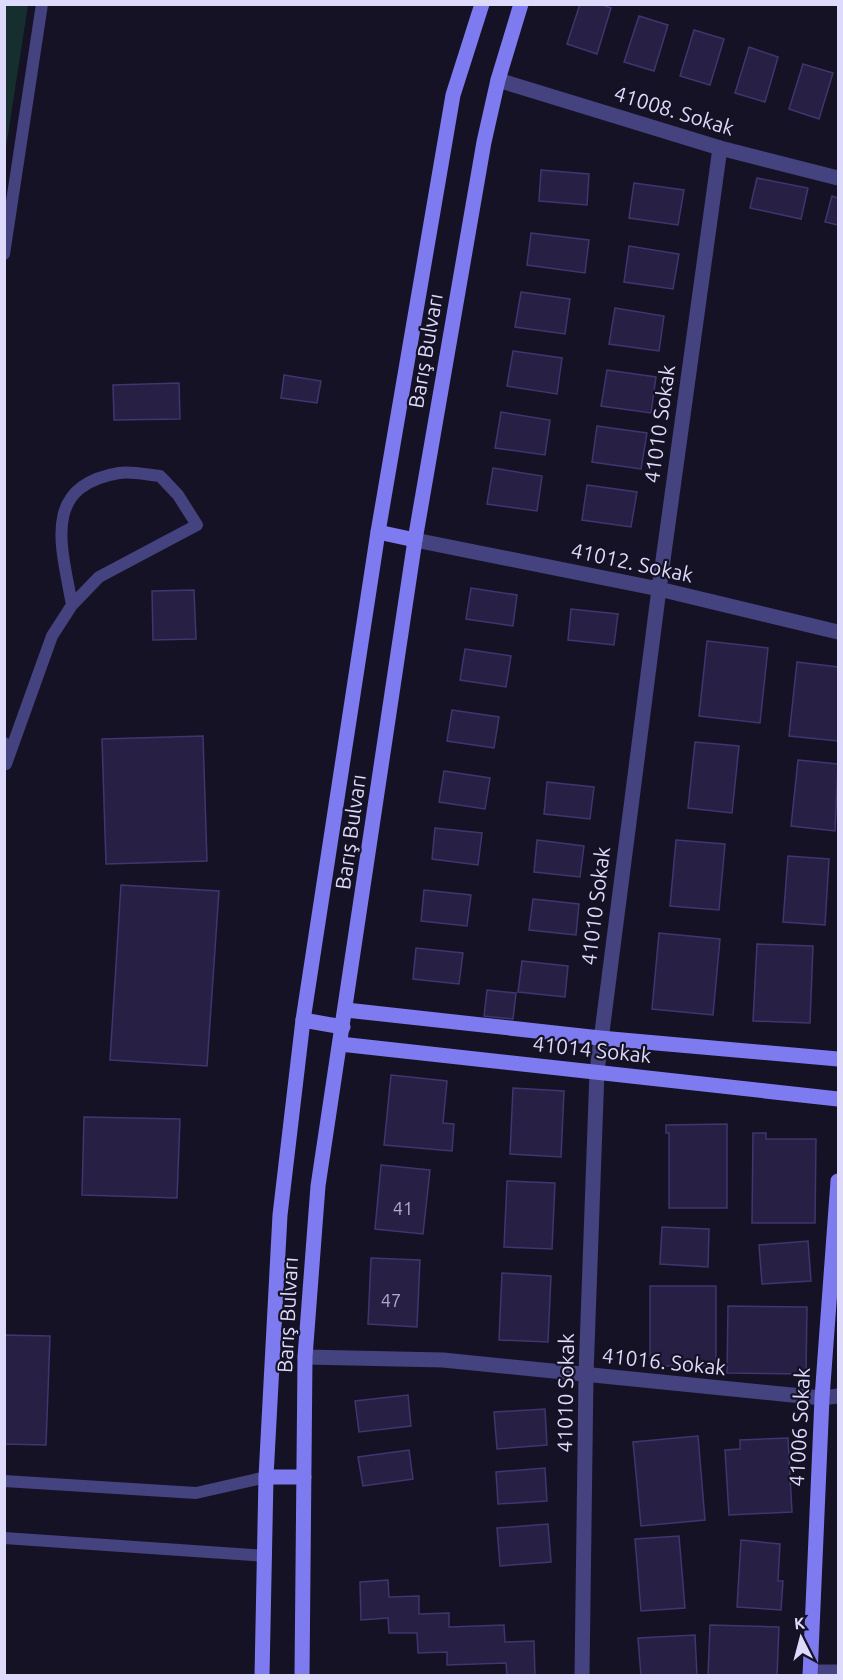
<svg xmlns="http://www.w3.org/2000/svg" width="843" height="1680" viewBox="0 0 843 1680" font-family="Ubuntu,sans-serif">
<style>
.green{fill:#162f2e}
.building{fill:#272044;stroke:#40356e;stroke-width:1.5}
.lines{fill:none;stroke-linecap:round;stroke-linejoin:round}
.lane{stroke:#44427f;stroke-width:12}
.street{stroke:#44427f;stroke-width:15}
.secondary{stroke:#7e7bf1;stroke-width:15}
.labels{text-anchor:middle;stroke-width:4.5;stroke-linejoin:round;paint-order:stroke}
.number-label{font-size:18px;fill:#b0accd}
.street-label{font-size:21px;fill:#dedafb;stroke:#151225}
</style>
<rect width="100%" height="100%" fill="#151225"/>
<!-- green -->
<polygon class="green" points="5,4 28,5 5,154 4,5"/>
<!-- building -->
<g class="building">
<polygon points="580,4 599,4 611,8 597,54 567,44"/>
<polygon points="639,16 668,25 654,71 624,62"/>
<polygon points="694,30 724,39 710,85 680,76"/>
<polygon points="749,47 778,57 765,102 735,93"/>
<polygon points="803,64 833,73 819,119 789,109"/>
<polygon points="541,170 589,174 587,205 539,201"/>
<polygon points="757,178 808,188 801,219 750,208"/>
<polygon points="634,183 684,190 678,225 629,218"/>
<polygon points="832,196 838,198 838,225 825,222"/>
<polygon points="531,233 589,240 585,273 527,265"/>
<polygon points="629,246 679,254 673,289 624,282"/>
<polygon points="521,292 570,299 565,334 515,327"/>
<polygon points="615,308 664,316 659,351 609,344"/>
<polygon points="513,351 562,358 557,394 507,386"/>
<polygon points="607,370 656,377 651,413 601,406"/>
<polygon points="284,375 321,381 317,403 281,398"/>
<polygon points="179,383 180,419 114,420 113,385"/>
<polygon points="501,412 550,420 545,455 495,448"/>
<polygon points="597,426 647,433 641,469 592,462"/>
<polygon points="493,468 542,476 537,511 487,504"/>
<polygon points="587,485 637,492 631,527 582,520"/>
<polygon points="471,588 517,595 513,626 466,619"/>
<polygon points="194,590 196,639 153,640 152,591"/>
<polygon points="571,609 618,614 614,645 568,640"/>
<polygon points="707,641 768,648 760,723 699,716"/>
<polygon points="465,649 511,656 506,687 460,680"/>
<polygon points="797,662 838,667 838,741 789,736"/>
<polygon points="452,710 499,717 494,748 447,741"/>
<polygon points="203,736 207,861 106,864 102,739"/>
<polygon points="695,742 739,746 732,813 688,808"/>
<polygon points="798,760 838,764 835,831 791,826"/>
<polygon points="444,771 490,778 485,809 439,802"/>
<polygon points="547,782 594,787 590,819 544,814"/>
<polygon points="435,828 482,833 478,865 432,859"/>
<polygon points="537,840 584,846 580,877 534,872"/>
<polygon points="676,840 725,844 719,910 670,906"/>
<polygon points="788,856 829,859 825,925 783,922"/>
<polygon points="121,885 219,891 207,1066 110,1060"/>
<polygon points="424,890 471,895 467,926 421,921"/>
<polygon points="533,899 579,904 576,935 529,930"/>
<polygon points="659,933 720,939 713,1015 652,1009"/>
<polygon points="757,944 813,946 810,1023 753,1021"/>
<polygon points="416,948 463,953 459,984 413,979"/>
<polygon points="522,961 568,966 565,997 518,992"/>
<polygon points="487,990 516,993 513,1019 484,1016"/>
<polygon points="391,1075 447,1081 443,1123 454,1124 452,1151 384,1145"/>
<polygon points="513,1088 564,1091 561,1157 510,1154"/>
<polygon points="84,1117 180,1119 177,1198 82,1195"/>
<polygon points="727,1124 727,1208 669,1208 669,1133 666,1133 666,1125"/>
<polygon points="753,1133 766,1133 766,1139 816,1139 815,1223 752,1223"/>
<polygon points="381,1165 430,1170 423,1234 375,1229"/>
<polygon points="507,1181 555,1183 552,1249 504,1247"/>
<polygon points="662,1227 709,1229 708,1267 660,1264"/>
<polygon points="808,1241 811,1281 762,1284 759,1245"/>
<polygon points="371,1258 420,1260 417,1327 368,1324"/>
<polygon points="502,1273 551,1276 548,1342 499,1340"/>
<rect x="650" y="1286" width="66" height="80"/>
<polygon points="728,1306 807,1307 806,1374 727,1373"/>
<polygon points="4,1335 50,1336 46,1445 4,1444"/>
<polygon points="408,1395 411,1426 359,1432 355,1401"/>
<polygon points="545,1409 547,1445 497,1449 494,1412"/>
<polygon points="698,1436 705,1520 641,1526 633,1442"/>
<polygon points="788,1438 792,1512 729,1515 725,1450 740,1449 740,1440"/>
<polygon points="409,1450 413,1479 363,1486 358,1457"/>
<polygon points="545,1468 547,1501 498,1504 496,1472"/>
<polygon points="548,1524 551,1562 500,1566 497,1528"/>
<polygon points="679,1536 685,1608 641,1611 635,1539"/>
<polygon points="741,1540 780,1544 778,1581 783,1581 781,1610 737,1607"/>
<polygon points="388,1580 389,1597 419,1596 419,1614 449,1613 449,1627 504,1625 505,1642 534,1641 535,1676 507,1676 506,1663 447,1665 447,1652 418,1653 417,1633 389,1633 388,1618 361,1620 360,1582"/>
<polygon points="710,1625 779,1627 777,1676 708,1676"/>
<polygon points="695,1635 697,1676 641,1676 638,1638"/>
</g>
<g class="lines">
<!-- lane -->
<g class="lane">
<polyline points="4,254 42,4"/>
<path d="M4 743 6 764 52 636 72 605 99 577 197 525 178 495 160 476C148 475 132 471 119 473 40 486 62 548 72 605"/>
<polyline points="4,1481 196,1493 266,1477"/>
<polyline points="4,1538 266,1556"/>
</g>
<!-- street -->
<g class="street">
<polyline points="498,80 720,148 838,178"/>
<polyline points="415,540 659,589 838,632"/>
<polyline points="305,1357 443,1360 822,1398 838,1396"/>
<polyline points="810,1672 838,1672"/>
<polyline points="582,1676 586,1375 597,1071 659,589 720,148"/>
</g>
<!-- secondary -->
<g class="secondary">
<polyline points="378,532 415,540"/>
<polyline points="346,1010 600,1038 838,1059"/>
<polyline points="303,1020 343,1027"/>
<polyline points="340,1044 838,1099"/>
<polyline points="266,1477 304,1477"/>
<polyline points="262,1676 266,1477 280,1215 303,1020 378,532 453,95 482,4"/>
<polyline points="302,1676 305,1357 318,1186 415,540 484,142 498,80 521,4"/>
<polyline points="810,1676 822,1398 838,1181"/>
</g>
</g>
<g class="labels">
<!-- number labels -->
<g class="number-label">
<text x="403" y="1215">41</text>
<text x="391" y="1307">47</text>
</g>
<!-- street labels -->
<g class="street-label">
<text transform="translate(674 111) rotate(17)" y="7">41008. Sokak</text>
<text transform="translate(426 351) rotate(-80)" y="7">Barış Bulvarı</text>
<text transform="translate(660 424) rotate(-82)" y="7">41010 Sokak</text>
<text transform="translate(632 563) rotate(12)" y="7">41012. Sokak</text>
<text transform="translate(351 832) rotate(-82)" y="7">Barış Bulvarı</text>
<text transform="translate(596 906) rotate(-83)" y="7">41010 Sokak</text>
<text transform="translate(592 1050) rotate(6)" y="7">41014 Sokak</text>
<text transform="translate(288 1315) rotate(-87)" y="7">Barış Bulvarı</text>
<text transform="translate(664 1362) rotate(6)" y="7">41016. Sokak</text>
<text transform="translate(566 1393) rotate(-89)" y="7">41010 Sokak</text>
<text transform="translate(800 1427) rotate(-87)" y="7">41006 Sokak</text>
</g>
</g>
<!-- border -->
<rect width="843" height="1680" fill="none" stroke="#dedafb" stroke-width="12"/>
<!-- north arrow -->
<g transform="translate(801 1638) rotate(354)" stroke="#151225" stroke-width="4.5" paint-order="stroke">
<path d="M0-4.5L10 22L0 15L-10 22Z" fill="#dedafb"/>
<text y="-9" font-size="16" font-weight="bold" text-anchor="middle" fill="#dedafb">K</text>
</g>
</svg>
